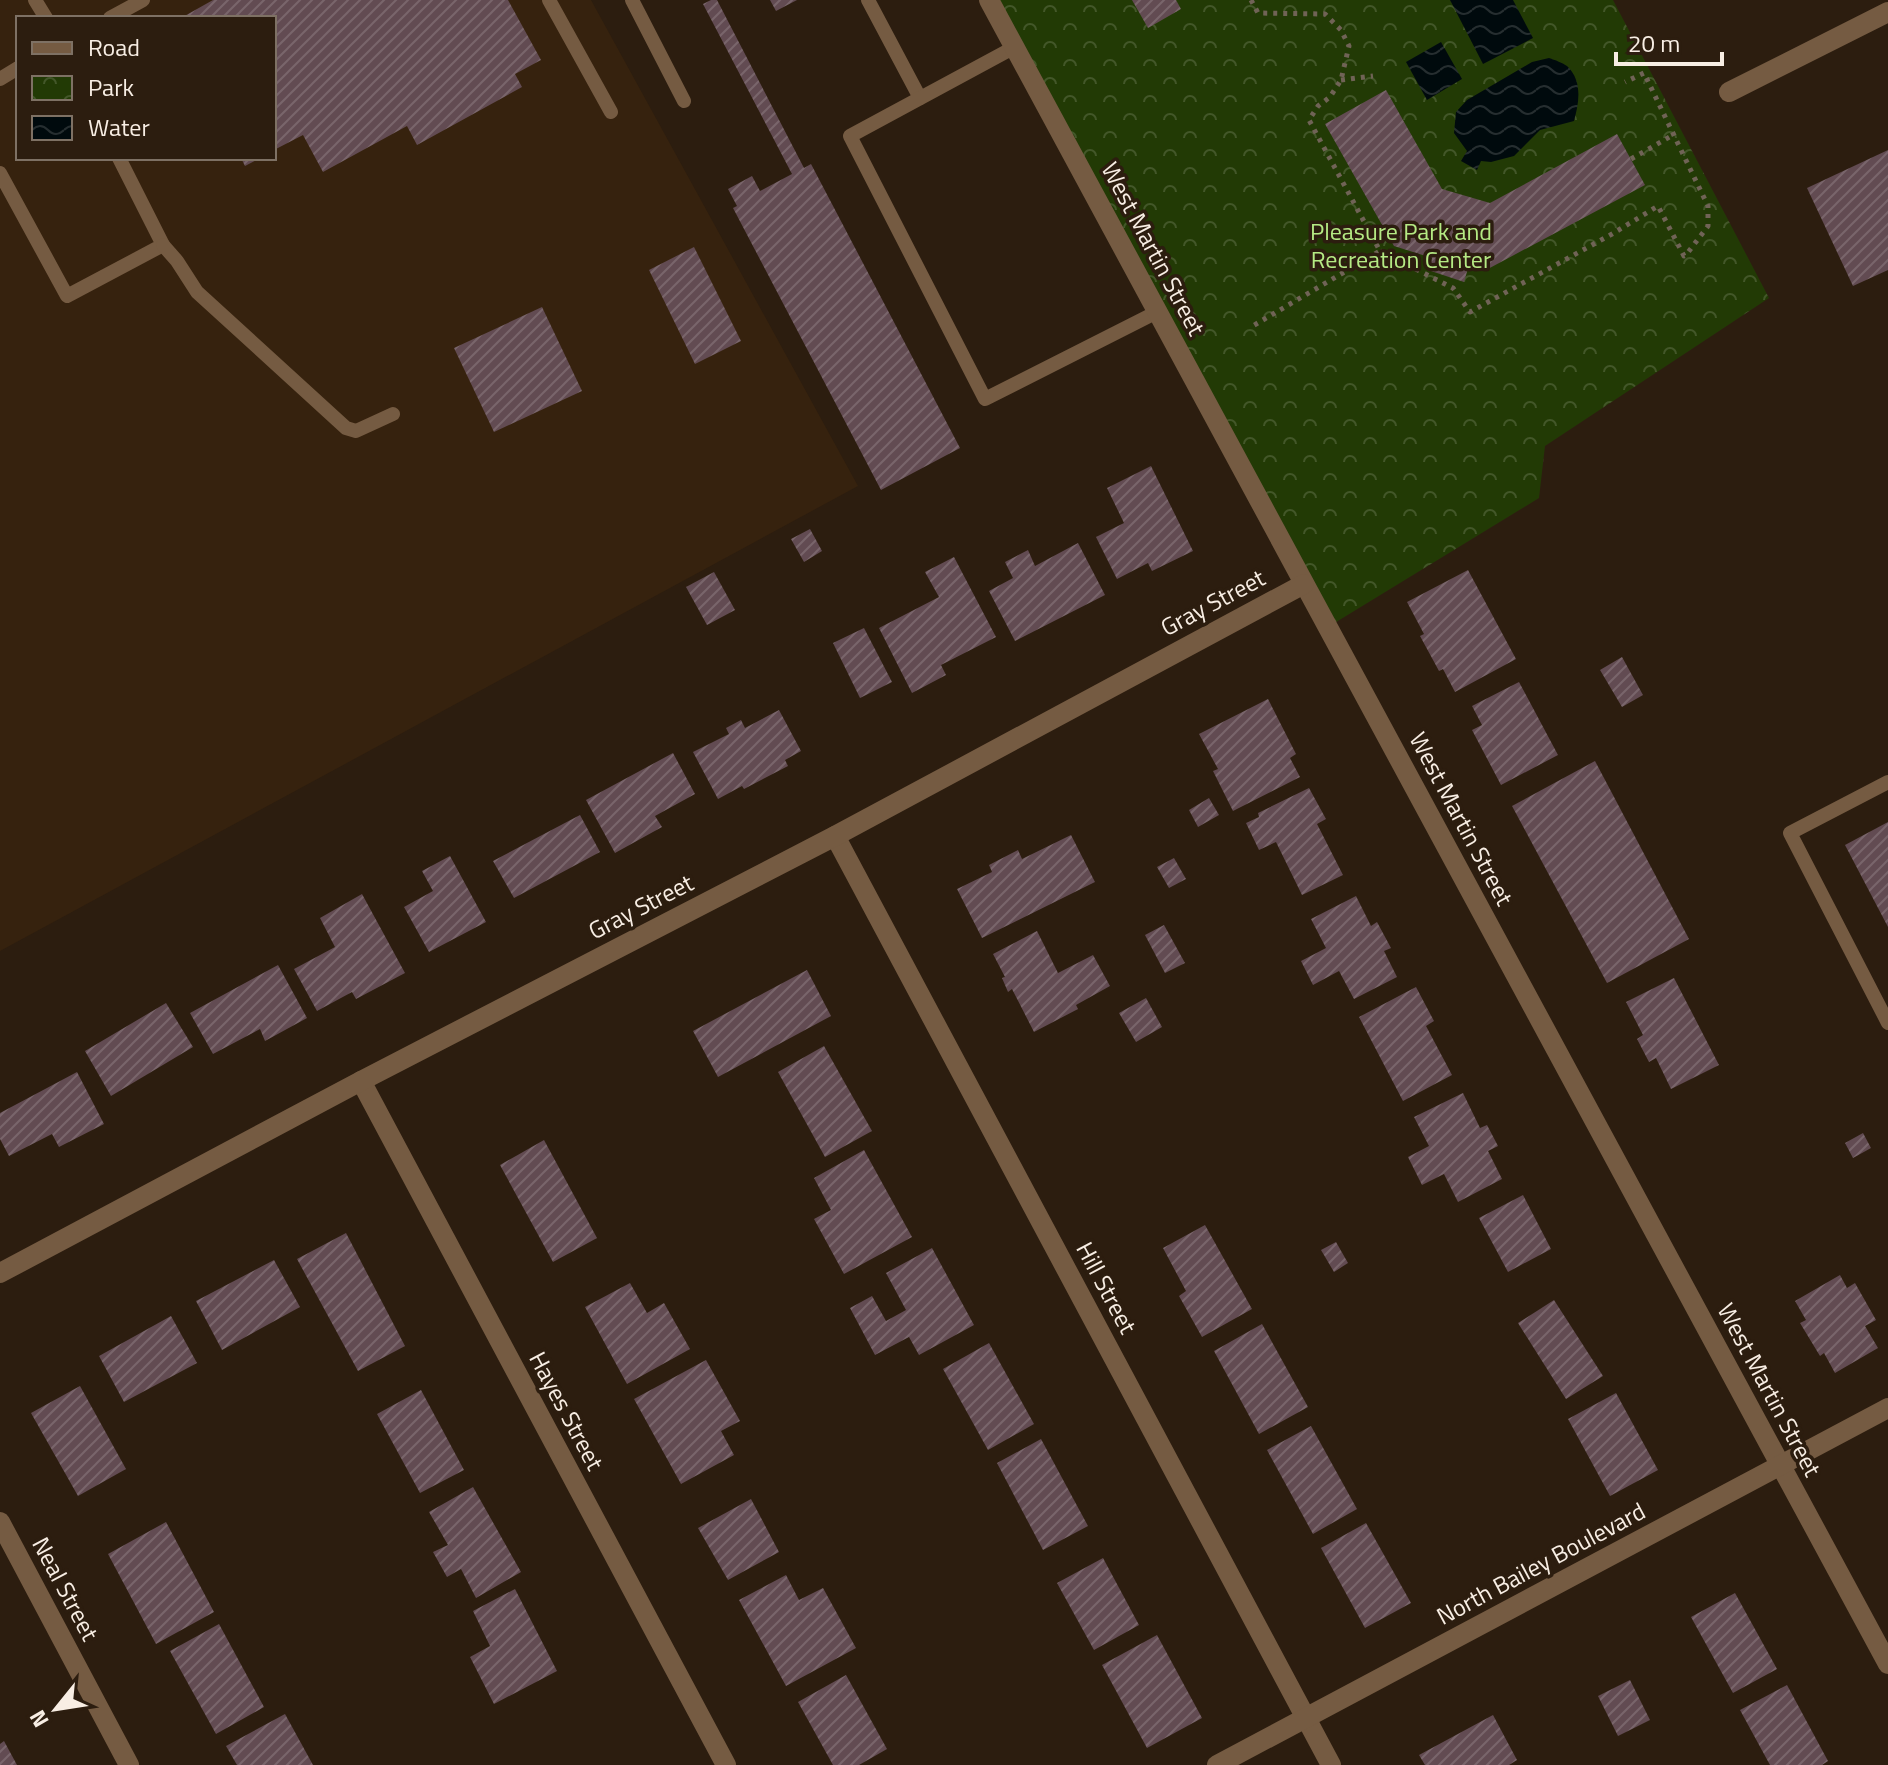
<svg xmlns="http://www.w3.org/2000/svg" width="1888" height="1765" viewBox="0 0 1888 1765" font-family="'Titillium Web',sans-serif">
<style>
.built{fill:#36220e;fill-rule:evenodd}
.park{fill:url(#park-crowns)}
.water{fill:url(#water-waves)}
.building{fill:url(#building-hatch)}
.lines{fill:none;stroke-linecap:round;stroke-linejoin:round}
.path{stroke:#706356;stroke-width:5;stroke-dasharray:4 6;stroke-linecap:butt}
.service{stroke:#755b42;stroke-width:14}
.minor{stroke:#755b42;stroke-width:20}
.labels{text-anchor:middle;stroke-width:7;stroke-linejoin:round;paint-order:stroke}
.park-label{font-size:24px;fill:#b5ea84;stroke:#2c1d0f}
.street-label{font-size:24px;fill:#f8eee4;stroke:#2c1d0f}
</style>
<defs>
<pattern id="park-crowns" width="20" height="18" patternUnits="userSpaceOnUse" patternTransform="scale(2)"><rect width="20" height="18" fill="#223a05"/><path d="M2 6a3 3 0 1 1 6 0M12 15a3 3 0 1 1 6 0" fill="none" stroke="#435729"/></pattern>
<pattern id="water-waves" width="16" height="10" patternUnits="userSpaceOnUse" patternTransform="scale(2)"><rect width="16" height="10" fill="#000a0d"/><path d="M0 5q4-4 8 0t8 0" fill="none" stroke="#262e30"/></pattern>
<pattern id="building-hatch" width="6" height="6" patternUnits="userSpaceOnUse" patternTransform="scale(2)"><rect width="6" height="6" fill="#624b52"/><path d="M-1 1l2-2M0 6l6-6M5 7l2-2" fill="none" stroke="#79656b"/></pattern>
</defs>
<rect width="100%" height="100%" fill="#2c1d0f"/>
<!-- built -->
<path class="built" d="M0 0H591L858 486 0 951ZM18 18H274V158H18Z"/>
<!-- park -->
<polygon class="park" points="989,0 1613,0 1769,298 1545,446 1539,498 1328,627"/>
<!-- water -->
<g class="water">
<polygon points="1450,0 1513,0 1533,38 1483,64"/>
<polygon points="1441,42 1462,79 1427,100 1406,62"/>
<path d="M1549 58C1555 60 1563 63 1567 66 1583 81 1579 103 1574 121L1540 130 1514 156 1491 162 1481 161 1477 170 1461 161 1467 151 1454 133 1456 112 1467 100 1532 62Z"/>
</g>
<!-- building -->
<g class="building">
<polygon points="213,0 508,0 541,60 515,74 522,87 417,145 407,126 323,172 303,135 274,150 274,18 181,18"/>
<polygon points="711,0 717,0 804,168 811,164 960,448 881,490 733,208 737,206 728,189 752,176 760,191 792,174 703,4"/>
<polygon points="770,0 797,0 776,11"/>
<polygon points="1132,0 1176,0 1181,9 1148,28"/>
<polygon points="1386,90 1442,189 1490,203 1617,134 1645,185 1486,270 1469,265 1464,282 1428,270 1432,258 1394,246 1325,124"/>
<polygon points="1888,150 1888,270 1853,286 1807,188"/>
<polygon points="241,158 260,158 245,166"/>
<polygon points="694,247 741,341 695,364 649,270"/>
<polygon points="542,307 582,391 494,432 454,348"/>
<polygon points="1151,466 1193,551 1152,571 1148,563 1117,579 1096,537 1124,523 1107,488"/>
<polygon points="810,529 822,551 804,562 791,539"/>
<polygon points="1078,543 1105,595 1015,641 989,591 1013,578 1005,562 1028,550 1035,566"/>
<polygon points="954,557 996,637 941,665 946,675 912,693 879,628 939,597 925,572"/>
<polygon points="1468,570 1516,659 1455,692 1443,669 1439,671 1420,636 1424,634 1407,602"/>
<polygon points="714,572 735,610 707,625 686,587"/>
<polygon points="864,628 892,682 860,698 833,643"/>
<polygon points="1622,657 1643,695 1622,707 1600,670"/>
<polygon points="1519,682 1558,755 1501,785 1472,730 1482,725 1472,706"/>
<polygon points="1268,699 1296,754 1290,758 1300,777 1233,811 1213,771 1218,769 1199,734"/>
<polygon points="779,710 801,751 785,760 788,766 744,789 742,786 718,799 693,752 729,734 726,728 741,720 745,728"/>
<polygon points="673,753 695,794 655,816 662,827 615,853 586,800"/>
<polygon points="1595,761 1689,939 1607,983 1512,806"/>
<polygon points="1309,788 1326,819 1317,824 1343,875 1302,895 1276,842 1259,850 1246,823 1259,817 1258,813"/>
<polygon points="1209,798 1219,815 1198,827 1189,810"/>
<polygon points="580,815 600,852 514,898 493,861"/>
<polygon points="1888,822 1888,927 1845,845"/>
<polygon points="1071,835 1095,882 982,938 957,889 992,872 989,865 1018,850 1022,859"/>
<polygon points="450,856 486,922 429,952 404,907 433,891 422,871"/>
<polygon points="1174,858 1186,879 1169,888 1157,867"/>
<polygon points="362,894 405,973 356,999 352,992 317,1011 294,969 335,947 320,918"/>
<polygon points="1356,896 1371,926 1377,922 1391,948 1384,951 1397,977 1354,999 1339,971 1313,985 1301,961 1326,948 1311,919"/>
<polygon points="1164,925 1185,963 1165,973 1145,935"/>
<polygon points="1037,931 1058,973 1093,955 1110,986 1076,1005 1078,1009 1034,1032 1012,989 1008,992 1002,978 1005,977 993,954"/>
<polygon points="278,965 307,1018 265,1041 260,1029 213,1054 190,1013"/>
<polygon points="807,970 831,1016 718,1077 693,1031"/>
<polygon points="1674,978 1719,1065 1671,1089 1656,1058 1649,1062 1637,1039 1643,1035 1626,1002"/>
<polygon points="1416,987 1434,1021 1426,1026 1452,1075 1403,1101 1359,1017"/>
<polygon points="1146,998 1162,1027 1136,1042 1119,1013"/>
<polygon points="166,1003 193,1047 111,1096 85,1051"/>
<polygon points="824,1046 872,1131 825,1157 778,1072"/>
<polygon points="77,1072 104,1124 59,1147 52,1134 9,1156 0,1139 0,1113"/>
<polygon points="1463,1093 1480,1128 1487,1125 1498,1146 1488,1151 1502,1179 1458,1202 1444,1174 1422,1185 1408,1157 1429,1146 1414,1117"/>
<polygon points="1863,1133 1871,1148 1853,1158 1845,1143"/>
<polygon points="544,1140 597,1238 553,1262 500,1165"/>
<polygon points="864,1150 912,1237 844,1274 814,1219 831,1210 814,1178"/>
<polygon points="1523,1195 1551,1249 1508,1272 1479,1218"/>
<polygon points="1205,1225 1252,1309 1202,1337 1179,1296 1186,1291 1163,1248"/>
<polygon points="346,1233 405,1346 358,1371 297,1259"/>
<polygon points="1336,1242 1348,1263 1334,1272 1321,1250"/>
<polygon points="932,1248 974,1325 919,1355 909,1337 875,1355 850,1308 872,1296 886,1321 906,1310 886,1273"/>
<polygon points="274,1260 300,1307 222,1350 196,1301"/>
<polygon points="1840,1275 1847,1288 1855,1283 1876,1320 1865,1326 1878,1348 1835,1373 1824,1353 1820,1356 1800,1323 1806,1320 1795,1301"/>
<polygon points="630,1283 647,1313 664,1303 690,1349 627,1384 585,1307"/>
<polygon points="1554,1300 1603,1376 1566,1399 1518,1323"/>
<polygon points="171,1316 197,1363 124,1402 99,1356"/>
<polygon points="1262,1324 1308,1407 1259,1434 1214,1351"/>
<polygon points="989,1343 1034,1424 988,1450 943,1369"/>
<polygon points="706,1360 740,1421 721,1431 734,1455 681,1484 634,1399"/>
<polygon points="80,1386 126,1469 78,1496 31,1413"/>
<polygon points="421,1390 464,1470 420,1493 377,1414"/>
<polygon points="1616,1393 1658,1470 1610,1496 1568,1419"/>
<polygon points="1311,1426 1357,1509 1313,1534 1267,1450"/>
<polygon points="1041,1439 1088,1526 1043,1550 997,1463"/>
<polygon points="473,1487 521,1572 476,1598 461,1569 447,1577 433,1552 448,1545 429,1512"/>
<polygon points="751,1499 779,1552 728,1580 698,1528"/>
<polygon points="166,1522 214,1612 156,1644 108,1554"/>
<polygon points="1366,1523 1411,1603 1365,1628 1321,1548"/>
<polygon points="1103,1558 1139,1625 1094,1650 1057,1583"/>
<polygon points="786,1575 799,1600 823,1588 856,1648 786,1686 739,1600"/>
<polygon points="515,1589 557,1671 494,1704 470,1657 490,1646 473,1611"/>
<polygon points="1735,1593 1777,1669 1733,1693 1691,1617"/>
<polygon points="219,1624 264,1707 216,1734 170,1651"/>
<polygon points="1157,1635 1202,1718 1147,1748 1102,1665"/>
<polygon points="846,1675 887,1749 859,1765 833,1765 798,1702"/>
<polygon points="1630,1680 1650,1720 1618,1736 1598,1696"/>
<polygon points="1787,1685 1828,1761 1822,1765 1770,1765 1740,1710"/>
<polygon points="285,1714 313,1765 237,1765 226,1746"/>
<polygon points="1493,1715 1517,1760 1509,1765 1425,1765 1419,1755"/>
<polygon points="4,1741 17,1765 0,1765 0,1744"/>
</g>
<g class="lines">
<!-- path -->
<g class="path">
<polyline points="1251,0 1258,13 1325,14 1341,30 1349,46 1341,80 1330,97 1318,106 1309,120 1380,251 1251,327"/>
<polyline points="1341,80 1373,76"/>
<polyline points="1631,159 1673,135"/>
<polyline points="1380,251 1453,288 1470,312 1612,234 1658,206 1684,256 1686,255 1708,226 1708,206 1644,73 1625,82"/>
</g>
<!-- service -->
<g class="service">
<polyline points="35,0 46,18"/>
<polyline points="549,0 611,112"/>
<polyline points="632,0 684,101"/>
<polyline points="868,0 920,98"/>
<polyline points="110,18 143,0"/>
<polyline points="1015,47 850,136 985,399 1157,312"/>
<polyline points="0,79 18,68"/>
<polyline points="0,173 67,296 163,245 119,158"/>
<polyline points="163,245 177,261 197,292 346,428 356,431 393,414"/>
<polyline points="1888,782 1790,833 1888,1023"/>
</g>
<!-- minor -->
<g class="minor">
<polyline points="989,0 1888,1664"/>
<polyline points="1729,92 1888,12"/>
<polyline points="835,836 1331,1765"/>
<polyline points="361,1081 726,1765"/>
<polyline points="0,1273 361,1081 835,836 1304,584"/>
<polyline points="0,1522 129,1765"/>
<polyline points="1217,1765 1888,1408"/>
</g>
</g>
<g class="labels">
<!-- park labels -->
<g class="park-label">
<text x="1401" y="240">Pleasure Park and<tspan x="1401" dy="28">Recreation Center</tspan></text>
</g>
<!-- street labels -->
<g class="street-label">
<text transform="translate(1153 249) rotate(62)" y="8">West Martin Street</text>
<text transform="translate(1213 603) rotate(-28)" y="8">Gray Street</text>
<text transform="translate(1461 819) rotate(62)" y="8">West Martin Street</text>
<text transform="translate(641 907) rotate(-27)" y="8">Gray Street</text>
<text transform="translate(1106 1288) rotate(62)" y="8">Hill Street</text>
<text transform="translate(1769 1390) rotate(62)" y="8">West Martin Street</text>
<text transform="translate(566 1411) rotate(62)" y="8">Hayes Street</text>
<text transform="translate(1541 1564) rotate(-28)" y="8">North Bailey Boulevard</text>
<text transform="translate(65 1589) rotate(62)" y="8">Neal Street</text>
</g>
</g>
<!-- legend -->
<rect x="16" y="16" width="260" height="144" fill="#2c1d0f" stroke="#7e7164" stroke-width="2"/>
<rect x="32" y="42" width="40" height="12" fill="#755b42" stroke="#7e7164" stroke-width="2"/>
<text x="88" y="56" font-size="24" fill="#f8eee4">Road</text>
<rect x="32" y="76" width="40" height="24" fill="url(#park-crowns)" stroke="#7e7164" stroke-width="2"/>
<text x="88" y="96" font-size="24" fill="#f8eee4">Park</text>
<rect x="32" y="116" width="40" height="24" fill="url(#water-waves)" stroke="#7e7164" stroke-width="2"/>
<text x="88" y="136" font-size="24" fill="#f8eee4">Water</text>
<!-- north arrow -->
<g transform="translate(56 1709) rotate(240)" stroke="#2c1d0f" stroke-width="6" paint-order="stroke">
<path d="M0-6L14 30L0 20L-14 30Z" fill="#f8eee4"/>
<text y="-12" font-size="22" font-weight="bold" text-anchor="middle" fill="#f8eee4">N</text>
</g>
<!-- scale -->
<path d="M1616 52v12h106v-12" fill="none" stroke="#f8eee4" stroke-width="4"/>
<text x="1628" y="52" font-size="24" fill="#f8eee4" stroke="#2c1d0f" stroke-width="6" paint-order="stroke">20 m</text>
</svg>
